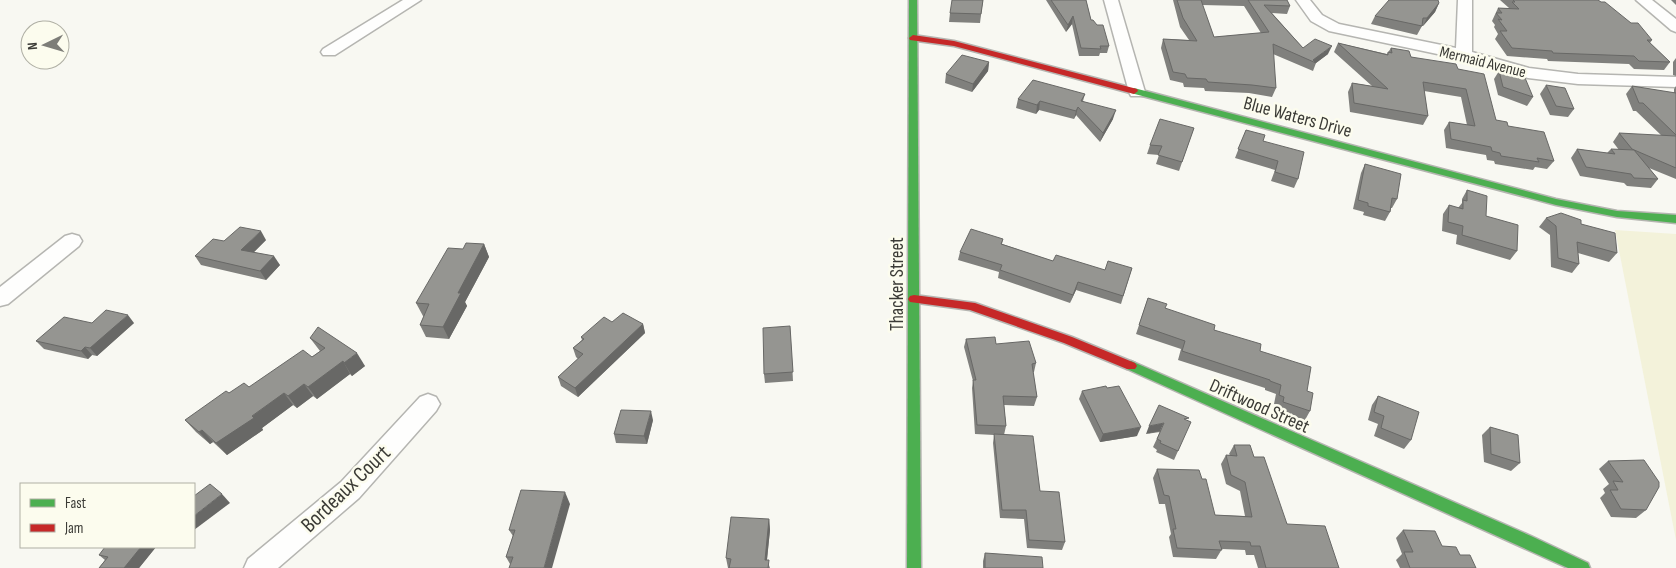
<svg xmlns="http://www.w3.org/2000/svg" width="1676" height="568" viewBox="0 0 1676 568" font-family="'Sofia Sans Condensed',sans-serif">
<style>
.green{fill:#f3f2da}
.lines{fill:none;stroke-linecap:round;stroke-linejoin:round}
.street-casing{stroke:#b5b5b1;stroke-width:3}
.fast-casing{stroke:#b5b5b1;stroke-width:3}
.jam-casing{stroke:#b5b5b1;stroke-width:3}
.street{fill:#fefefd;fill-rule:evenodd}
.fast{fill:#4caf50;fill-rule:evenodd}
.jam{fill:#c62828;fill-rule:evenodd}
.wall{fill:#80807d;fill-rule:evenodd}
.shaded-wall{fill:#686866}
.building{fill:#959591;stroke:#686866}
.labels{text-anchor:middle;stroke-width:5;stroke-linejoin:round;paint-order:stroke}
.far-street-label{font-size:16px;fill:#3b3b36;stroke:#fcfcee}
.street-label{font-size:19px;fill:#3b3b36;stroke:#fcfcee}
.near-street-label{font-size:22px;fill:#3b3b36;stroke:#fcfcee}
</style>
<rect width="100%" height="100%" fill="#f8f8f2"/>
<!-- green -->
<polygon class="green" points="1615,230 1676,234 1676,540"/>
<g class="lines">
<!-- street casing -->
<g class="street-casing">
<g id="street">
<polygon points="403,0 421,0 335,55 323,55 321,52 323,49"/>
<polygon points="1104,0 1118,0 1145,92 1143,96 1131,96 1129,92"/>
<polygon points="1296,0 1310,0 1322,15 1339,24 1456,48 1458,0 1472,0 1472,52 1529,68 1578,74 1676,77 1676,87 1578,84 1528,78 1461,59 1329,31 1311,21"/>
<polygon points="1636,0 1652,0 1676,19 1676,32 1671,30"/>
<polygon points="72,234 79,236 82,241 79,246 8,304 0,306 0,287 65,236"/>
<polygon points="428,394 436,397 440,404 436,411 359,498 278,568 244,568 248,559 341,482 420,397"/>
</g>
</g>
<!-- fast casing -->
<g class="fast-casing">
<g id="fast">
<polygon points="909,0 917,0 921,568 907,568"/>
<polygon points="1134,88 1556,199 1617,211 1676,215 1676,223 1617,217 1556,205 1131,93 1130,91"/>
<polygon points="1131,361 1531,536 1588,563 1590,568 1568,568 1127,369 1125,366 1127,363"/>
</g>
</g>
<!-- jam casing -->
<g class="jam-casing">
<g id="jam">
<polygon points="913,35 954,41 1137,89 1138,91 1134,94 954,46 910,40 909,38"/>
<polygon points="914,295 975,303 1072,337 1135,363 1137,366 1135,369 1127,369 1064,343 970,310 910,302 908,299 910,296"/>
</g>
</g>
<!-- street -->
<use href="#street" class="street"/>
<!-- fast -->
<use href="#fast" class="fast"/>
<!-- jam -->
<use href="#jam" class="jam"/>
</g>
<!-- wall -->
<g class="wall">
<polygon points="983,0 980,23 949,22 950,13"/>
<polygon points="1046,0 1086,0 1091,20 1109,46 1107,53 1100,53 1099,56 1079,56 1072,24 1066,32"/>
<path d="M1173 0H1287L1290 6 1287 14 1272 13 1303 48 1328 54 1316 63 1313 71 1273 54 1276 88 1272 97 1249 93 1205 91 1204 88 1184 87 1183 83 1170 80 1161 48 1163 39 1189 40 1180 27ZM1202 5 1244 6 1261 33 1214 37Z"/>
<polygon points="1500,0 1598,0 1652,40 1650,43 1670,62 1664,70 1634,69 1629,64 1548,61 1547,59 1507,56 1495,39 1498,34 1494,27 1495,25 1492,21 1498,8 1509,8"/>
<polygon points="1671,0 1676,0 1676,5"/>
<polygon points="1439,3 1435,12 1423,26 1422,26 1417,35 1371,24 1375,16"/>
<polygon points="1338,43 1387,54 1391,48 1411,57 1458,69 1496,120 1508,126 1554,161 1547,169 1535,167 1533,170 1495,164 1494,161 1487,160 1486,155 1446,148 1444,130 1449,122 1467,125 1461,97 1424,91 1428,116 1423,125 1350,112 1348,92 1352,83 1372,86 1334,52"/>
<polygon points="1676,58 1676,76 1673,75 1673,62"/>
<polygon points="989,62 988,71 972,92 945,83 946,74"/>
<polygon points="1505,70 1533,97 1527,106 1498,95 1494,79 1499,71 1504,71"/>
<polygon points="1546,85 1574,109 1568,117 1550,115 1540,94"/>
<polygon points="1632,86 1674,93 1674,89 1676,86 1676,179 1649,168 1658,179 1651,188 1627,186 1624,183 1580,176 1571,158 1577,149 1607,153 1611,149 1619,150 1613,142 1619,133 1662,136 1636,111 1633,111 1626,94"/>
<polygon points="1085,94 1083,101 1113,119 1100,142 1076,115 1074,119 1039,110 1036,114 1016,108 1018,99"/>
<polygon points="1194,128 1179,171 1156,164 1159,155 1147,154 1150,145"/>
<polygon points="1246,130 1263,141 1298,179 1294,188 1271,181 1275,170 1235,158"/>
<polygon points="1365,164 1397,199 1392,208 1391,208 1390,212 1385,221 1363,215 1364,212 1353,209 1361,173"/>
<polygon points="1467,190 1486,216 1517,251 1510,260 1456,244 1457,235 1442,231 1443,214 1449,205 1458,208 1462,203 1462,199"/>
<polygon points="1546,218 1581,224 1617,253 1609,262 1578,253 1579,264 1572,273 1551,267 1550,235 1539,227"/>
<polygon points="1003,239 1002,244 1053,261 1105,270 1132,268 1121,304 1076,290 1070,303 998,278 999,272 958,260 960,252"/>
<polygon points="266,240 254,252 280,265 266,280 201,265 195,256 224,241"/>
<polygon points="484,244 489,257 465,302 467,306 449,339 426,337 420,325 424,316 423,316 416,303 463,249"/>
<polygon points="1148,298 1165,308 1260,351 1307,391 1310,411 1305,420 1278,411 1279,405 1274,404 1276,394 1265,390 1265,388 1178,360 1181,349 1136,334"/>
<polygon points="612,322 643,324 645,333 578,397 561,386 558,377 578,359 576,357 573,348 582,340 581,337"/>
<polygon points="92,323 134,323 97,356 92,355 88,359 44,349 36,341"/>
<polygon points="790,326 793,381 765,383 764,374"/>
<polygon points="310,338 365,366 352,376 350,374 317,399 313,396 297,408 293,405 262,428 263,430 227,455 213,442 210,444 196,432 185,420 229,393 249,387 312,357 320,351"/>
<polygon points="966,339 996,344 1036,363 1034,372 1033,372 1037,397 1034,406 1004,405 1006,426 1004,435 1040,491 1065,542 1062,550 1027,548 1024,519 1000,518 993,443 994,435 975,434 972,388 973,381 964,347"/>
<polygon points="1082,391 1137,436 1100,442 1079,399"/>
<polygon points="1378,396 1411,440 1404,449 1374,436 1378,424 1368,420 1372,405"/>
<polygon points="653,420 647,444 616,443 614,434"/>
<polygon points="1188,421 1178,451 1174,460 1156,452 1157,450 1153,447 1160,432 1146,434"/>
<polygon points="1490,427 1520,463 1511,471 1484,462 1482,435"/>
<polygon points="1234,445 1254,457 1287,524 1339,568 1258,568 1254,555 1246,555 1245,550 1222,549 1216,559 1173,557 1169,537 1171,534 1165,504 1159,504 1153,478 1157,469 1202,479 1215,515 1245,516 1240,491 1226,484 1221,464 1226,455 1230,455 1229,454"/>
<polygon points="1608,461 1646,510 1636,518 1611,517 1600,498 1605,493 1603,489 1609,484 1599,469"/>
<polygon points="570,504 510,564 506,557 513,536 509,530"/>
<polygon points="769,519 770,530 767,560 770,568 728,568 726,558"/>
<polygon points="1403,530 1460,555 1476,568 1400,568 1396,560 1402,554 1396,538"/>
<polygon points="156,547 139,568 99,568 105,560 99,555"/>
<polygon points="985,553 1043,568 983,568 983,561"/>
</g>
<!-- shaded-wall -->
<g class="shaded-wall">
<polygon points="1439,3 1435,12 1423,26 1427,18"/>
<polygon points="1073,16 1072,24 1066,32 1068,25"/>
<polygon points="1332,46 1328,54 1316,63 1313,60"/>
<polygon points="989,62 988,71 972,92 973,84"/>
<polygon points="1040,101 1039,110 1036,114 1037,105"/>
<polygon points="1078,107 1076,115 1074,119 1076,111"/>
<polygon points="1116,110 1113,119 1100,142 1103,133"/>
<polygon points="261,231 266,240 247,259 241,250"/>
<polygon points="484,244 489,257 465,302 467,306 449,339 443,327 458,293"/>
<polygon points="274,256 280,265 266,280 260,271"/>
<polygon points="1078,282 1076,290 1070,303 1073,295"/>
<polygon points="128,315 134,323 97,356 90,348"/>
<polygon points="643,324 645,333 578,397 575,388"/>
<polygon points="85,347 92,355 88,359 81,351"/>
<polygon points="357,353 365,366 352,376 344,363"/>
<polygon points="343,361 350,374 317,399 308,387"/>
<polygon points="304,384 313,396 297,408 288,396"/>
<polygon points="284,393 293,405 262,428 263,430 227,455 216,443"/>
<polygon points="651,411 653,420 647,444 644,436"/>
<polygon points="1164,423 1160,431 1146,434 1149,426"/>
<polygon points="1141,427 1137,436 1100,442 1103,434"/>
<polygon points="202,430 213,442 210,444 199,432"/>
<polygon points="565,492 570,504 552,568 544,568"/>
<polygon points="222,494 230,503 194,530 194,516"/>
<polygon points="769,519 770,530 766,568 765,560"/>
<polygon points="141,547 156,547 139,568 124,568"/>
</g>
<!-- building -->
<g class="building">
<polygon points="952,0 983,0 981,14 950,13"/>
<polygon points="1051,0 1086,0 1091,20 1093,20 1097,25 1103,25 1109,46 1100,46 1101,49 1081,48 1073,16 1068,25"/>
<polygon points="1177,0 1201,0 1214,37 1269,32 1248,0 1287,0 1290,6 1264,5 1303,48 1315,39 1332,46 1313,60 1316,63 1273,44 1276,88 1252,85 1208,82 1206,79 1187,78 1185,74 1173,72 1163,39 1197,41 1183,18"/>
<polygon points="1389,0 1438,0 1439,3 1427,18 1423,18 1422,26 1375,16"/>
<polygon points="1513,0 1598,0 1601,2 1605,2 1631,23 1638,23 1652,40 1647,40 1670,62 1639,61 1634,56 1553,53 1552,51 1512,48 1500,31 1507,31 1498,19 1502,20 1496,13 1502,13 1498,8 1519,9 1512,2 1515,2"/>
<polygon points="1338,43 1388,55 1388,52 1392,53 1391,48 1409,51 1411,57 1456,64 1458,69 1484,74 1496,120 1507,122 1508,126 1544,132 1554,161 1537,158 1539,162 1501,156 1500,153 1492,151 1491,147 1451,139 1449,122 1475,126 1466,89 1423,82 1428,116 1354,103 1352,83 1388,89"/>
<polygon points="962,55 989,62 973,84 946,74"/>
<polygon points="1505,70 1523,73 1533,97 1503,87 1499,71 1506,72"/>
<polygon points="1033,80 1085,94 1081,101 1116,110 1103,133 1078,107 1076,111 1040,101 1037,105 1018,99"/>
<polygon points="1546,85 1565,88 1574,109 1556,106"/>
<polygon points="1632,86 1676,93 1676,135 1643,103 1639,103"/>
<polygon points="1160,119 1194,128 1182,162 1158,155 1162,146 1150,145"/>
<polygon points="1246,130 1265,135 1263,141 1304,152 1298,179 1275,172 1278,161 1238,149"/>
<polygon points="1619,133 1676,136 1676,168 1632,149"/>
<polygon points="1577,149 1615,154 1611,149 1634,150 1658,179 1634,178 1631,174 1586,167"/>
<polygon points="1365,164 1401,174 1397,199 1392,198 1390,212 1368,206 1368,203 1358,200"/>
<polygon points="1467,190 1487,196 1486,216 1518,225 1517,251 1462,235 1463,226 1448,222 1449,205 1463,209 1463,200 1467,201"/>
<polygon points="1561,213 1581,220 1581,224 1615,233 1617,253 1577,242 1579,264 1558,258 1556,226 1546,218"/>
<polygon points="240,227 261,231 241,250 274,256 260,271 195,256 213,239 224,241"/>
<polygon points="971,229 1003,239 1001,244 1053,261 1056,255 1105,270 1108,261 1132,268 1123,296 1078,282 1073,295 1000,270 1002,265 960,252"/>
<polygon points="466,243 484,244 458,293 461,293 443,327 420,325 429,304 416,303 448,248 463,249"/>
<polygon points="1148,298 1167,304 1165,308 1215,325 1214,330 1261,344 1260,351 1311,367 1307,391 1313,393 1310,411 1283,402 1284,397 1279,395 1281,385 1270,381 1270,380 1182,351 1185,341 1139,325"/>
<polygon points="106,310 128,315 90,348 85,347 81,351 36,341 64,317 92,323"/>
<polygon points="623,313 643,324 575,388 558,377 583,354 573,348 584,339 581,337 604,317 612,322"/>
<polygon points="790,326 793,372 764,374 763,328"/>
<polygon points="318,327 357,353 344,363 343,361 308,387 304,384 288,396 284,393 252,416 254,418 216,443 202,430 199,432 185,420 226,391 229,393 244,383 249,387 303,350 312,357 325,348 310,338"/>
<polygon points="995,337 996,344 1029,341 1036,363 1032,364 1037,397 1003,396 1006,426 977,425 973,380 976,380 966,339"/>
<polygon points="1106,386 1107,388 1119,386 1141,427 1103,434 1082,391"/>
<polygon points="1378,396 1419,412 1411,440 1381,428 1384,416 1374,412"/>
<polygon points="1159,405 1189,418 1184,419 1191,422 1178,451 1160,443 1161,441 1157,439 1164,423 1149,426"/>
<polygon points="621,410 651,411 644,436 614,434"/>
<polygon points="1490,427 1518,435 1520,463 1491,454"/>
<polygon points="994,434 1033,436 1040,491 1059,492 1065,542 1029,540 1026,510 1002,510"/>
<polygon points="1234,445 1250,445 1254,457 1264,457 1287,524 1325,526 1339,568 1266,568 1260,546 1251,546 1250,542 1219,541 1222,550 1177,548 1173,529 1176,529 1169,496 1164,495 1157,469 1199,470 1202,479 1206,479 1215,515 1252,517 1245,482 1231,475 1226,455 1237,456"/>
<polygon points="1644,460 1659,482 1659,487 1646,510 1621,509 1610,490 1618,490 1613,481 1623,482 1608,461"/>
<polygon points="210,484 222,494 194,516 194,496"/>
<polygon points="521,490 565,492 544,568 509,568 513,557 506,557 515,530 509,530"/>
<polygon points="731,517 769,519 765,560 769,560 768,568 729,568 731,559 726,558"/>
<polygon points="1403,530 1435,531 1442,546 1456,547 1460,555 1470,555 1476,568 1410,568 1404,552 1413,552"/>
<polygon points="105,547 141,547 124,568 99,568 108,557 99,555"/>
<polygon points="985,553 1042,557 1043,568 985,568"/>
</g>
<g class="labels">
<!-- far-street labels -->
<g class="far-street-label">
<text transform="translate(1483 61) rotate(14)" y="6">Mermaid Avenue</text>
</g>
<!-- street labels -->
<g class="street-label">
<text transform="translate(1298 116) rotate(15)" y="7">Blue Waters Drive</text>
<text transform="translate(896 284) rotate(-90)" y="7">Thacker Street</text>
<text transform="translate(1260 405) rotate(24)" y="7">Driftwood Street</text>
</g>
<!-- near-street labels -->
<g class="near-street-label">
<text transform="translate(345 488) rotate(-44)" y="8">Bordeaux Court</text>
</g>
</g>
<!-- legend -->
<rect x="20" y="483" width="175" height="65" fill="#fcfcee" stroke="#afafa4"/>
<rect x="30" y="499" width="25" height="8" fill="#4caf50" stroke="#afafa4"/>
<text x="65" y="508" font-size="15" fill="#3b3b36">Fast</text>
<rect x="30" y="524" width="25" height="8" fill="#c62828" stroke="#afafa4"/>
<text x="65" y="533" font-size="15" fill="#3b3b36">Jam</text>
<!-- north arrow -->
<g transform="translate(45 45) rotate(265)"><circle r="24" fill="#fcfcee" stroke="#afafa4"/>
<path d="M0-4L9 19L0 12L-9 19Z" fill="#7d7d78"/>
<text y="-8" font-size="14" font-weight="bold" text-anchor="middle" fill="#3b3b36">N</text>
</g>
</svg>
